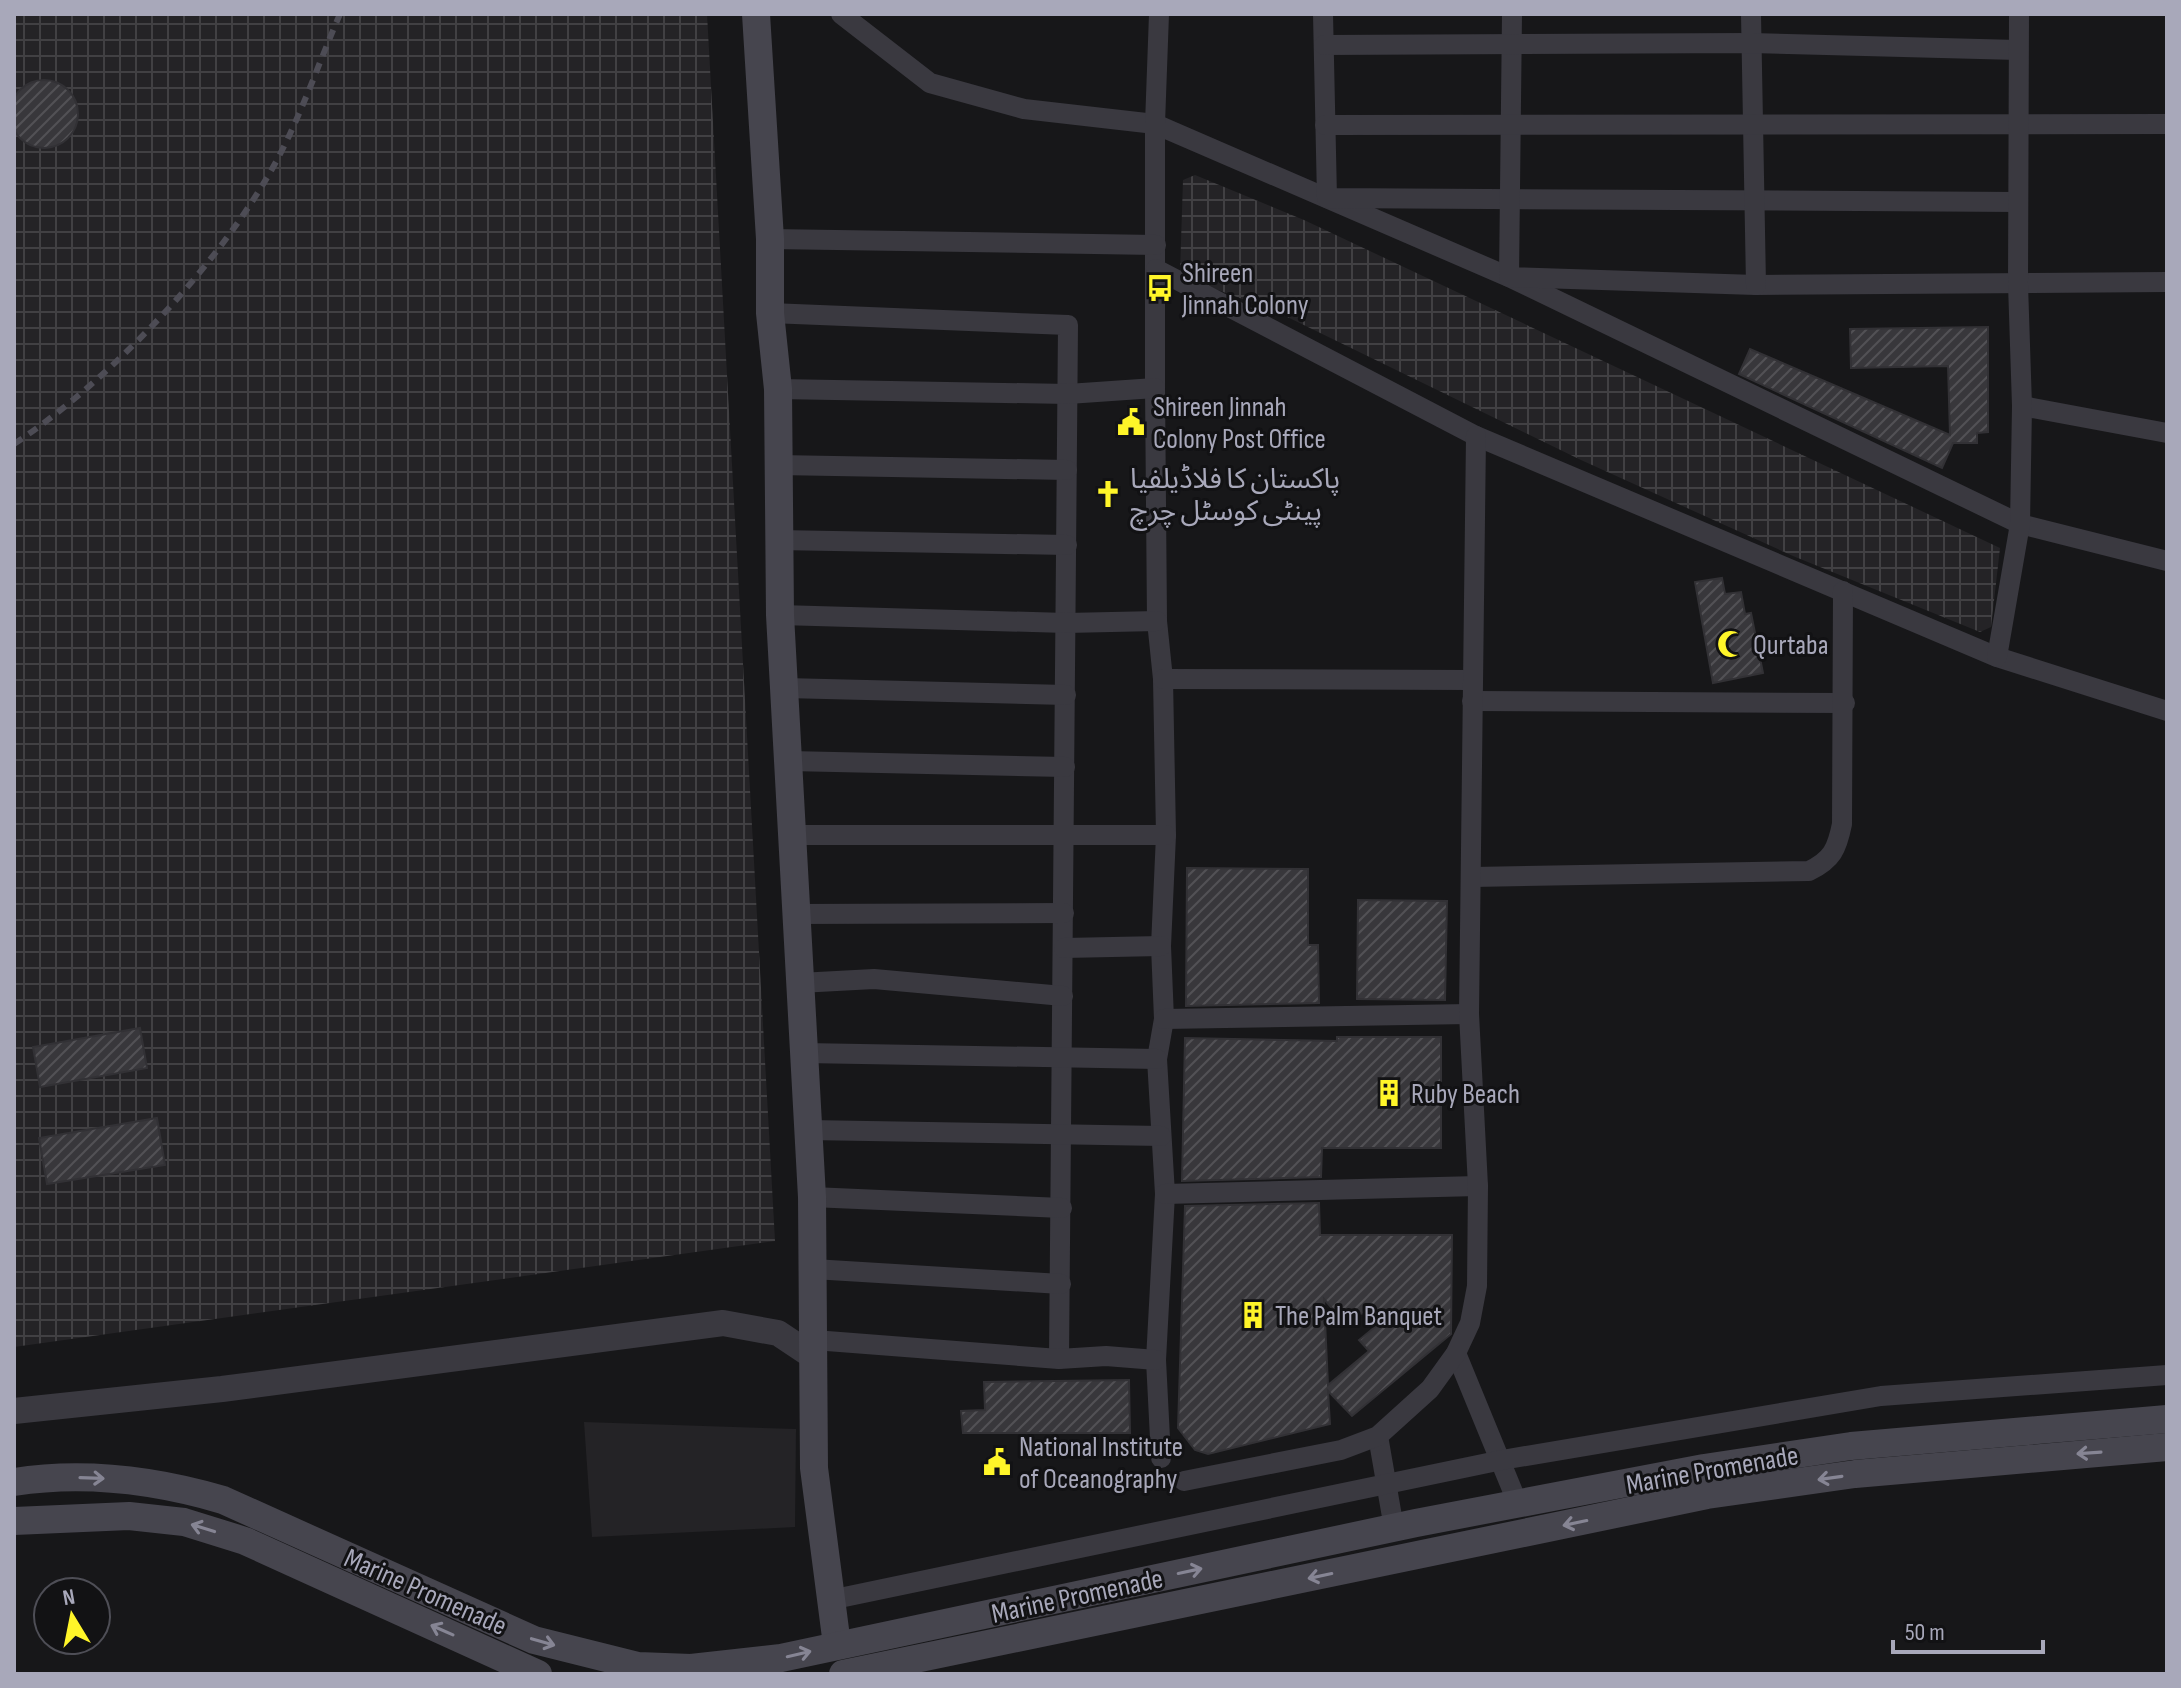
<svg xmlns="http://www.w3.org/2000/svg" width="2181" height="1688" viewBox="0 0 2181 1688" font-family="'Sofia Sans Condensed','Noto Sans Arabic',sans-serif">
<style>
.built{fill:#242326}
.industrial{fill:url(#industrial-grid)}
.building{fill:url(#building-hatch);stroke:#323135;stroke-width:2;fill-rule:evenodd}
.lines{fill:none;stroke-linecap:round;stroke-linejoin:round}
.minor{stroke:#3a3940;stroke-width:20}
.tertiary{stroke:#3a3940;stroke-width:26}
.secondary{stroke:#46454e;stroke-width:28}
.rail{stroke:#4d4c55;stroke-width:6;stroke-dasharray:10 8;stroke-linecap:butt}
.oneway{stroke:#868594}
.labels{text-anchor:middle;stroke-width:6;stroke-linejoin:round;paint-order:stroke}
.poi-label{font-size:28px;fill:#a8a8ba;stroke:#121214;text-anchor:start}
.street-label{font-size:28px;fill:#a8a8ba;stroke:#121214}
</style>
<defs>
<pattern id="industrial-grid" width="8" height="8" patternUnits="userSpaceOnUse" patternTransform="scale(2)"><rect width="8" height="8" fill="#242326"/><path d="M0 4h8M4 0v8" fill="none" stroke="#414043"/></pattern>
<pattern id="building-hatch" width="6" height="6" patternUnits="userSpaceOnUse" patternTransform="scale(2)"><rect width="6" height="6" fill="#38373b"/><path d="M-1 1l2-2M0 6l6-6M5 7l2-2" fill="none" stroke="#525155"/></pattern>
</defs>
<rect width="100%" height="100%" fill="#171719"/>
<!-- built -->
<polygon class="built" points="584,1422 796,1429 795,1527 592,1537"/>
<!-- industrial -->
<g class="industrial">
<polygon points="14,14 707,14 775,1241 14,1347"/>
<polygon points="1195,175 1304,220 2000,548 1991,627 1980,632 1793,556 1581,460 1273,310 1185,278 1180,274 1183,180"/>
</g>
<!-- building -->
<g class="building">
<circle cx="44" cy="114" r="34"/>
<polygon points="1988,327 1988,432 1977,433 1977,443 1953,443 1942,468 1739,374 1750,349 1950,435 1948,366 1851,368 1850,329"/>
<polygon points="1722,578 1725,594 1741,592 1745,614 1751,613 1763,673 1713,683 1695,582"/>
<polygon points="1187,868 1308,869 1308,945 1318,945 1319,1003 1186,1006"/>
<polygon points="1358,900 1447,901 1445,1000 1357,999"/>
<polygon points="140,1028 147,1068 40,1087 33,1047"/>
<polygon points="1337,1037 1441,1037 1441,1148 1322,1148 1321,1177 1182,1181 1185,1038 1337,1041"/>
<polygon points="157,1118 165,1165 47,1184 39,1138"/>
<path d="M1319 1203 1320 1235H1452L1451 1334 1352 1416 1328 1391 1330 1424 1208 1454 1195 1450 1178 1428 1185 1206ZM1324 1299 1337 1314 1392 1313 1359 1340 1369 1351 1328 1385Z"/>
<polygon points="1129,1380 1130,1433 963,1433 961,1411 985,1410 984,1382"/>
</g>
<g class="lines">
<!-- minor -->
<g class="minor">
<polyline points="841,14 930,83 1024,109 1155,124 1509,277 2020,524 2167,561"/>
<polyline points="1159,14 1155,124 1155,388 1157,621 1163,679 1166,835 1161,946 1164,1019 1157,1059 1165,1194 1156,1360 1161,1458"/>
<polyline points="1323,14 1327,198 2018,202"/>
<polyline points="1512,14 1509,277 1756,285 2167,282"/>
<polyline points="1751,14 1756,285"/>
<polyline points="1324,45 1751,43 2018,50"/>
<polyline points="1325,125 2167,124"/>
<polyline points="770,239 1156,245"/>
<polyline points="1156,269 1476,436 1997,657 2167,711"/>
<polyline points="770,313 1068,325 1059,1359"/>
<polyline points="778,389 1068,394 1155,388"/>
<polyline points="2022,406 2167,433"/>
<polyline points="778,465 1067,470"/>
<polyline points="777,540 1067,545"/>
<polyline points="780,615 1066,623 1157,621"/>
<polyline points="1997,657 2020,524 2022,406 2018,284 2019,14"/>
<polyline points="1163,679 1472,680"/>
<polyline points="785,688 1066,695"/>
<polyline points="1472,701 1845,703"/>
<polyline points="789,761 1065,767"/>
<polyline points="794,835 1166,835"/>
<path d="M1473 877 1809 871C1832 860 1837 849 1842 824L1843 591"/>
<polyline points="795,914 1064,913"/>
<polyline points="1064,948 1161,946"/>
<polyline points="799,983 874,979 1063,996"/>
<polyline points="1164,1019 1469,1014"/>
<polyline points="804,1053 1157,1059"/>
<polyline points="808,1130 1161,1136"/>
<polyline points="1165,1194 1478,1186"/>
<polyline points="812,1197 1062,1208"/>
<polyline points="813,1269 1061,1284"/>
<polyline points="814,1340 1059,1359 1106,1356 1156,1360"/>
<polyline points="1456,1353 1518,1504"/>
<polyline points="1378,1436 1394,1528"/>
<polyline points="1184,1481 1341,1450 1378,1436 1430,1389 1456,1353 1470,1323 1477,1286 1478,1186 1469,1014 1476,436"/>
<polyline points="830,1600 1502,1460 1881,1396 2167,1375"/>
</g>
<!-- tertiary -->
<polyline class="tertiary" points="14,1411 222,1389 723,1323 778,1333 814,1357"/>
<!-- secondary -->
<g class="secondary">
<polyline points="756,14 770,239 770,313 778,389 780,615 812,1197 814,1468 837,1645"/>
<path d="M14 1482C85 1471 155 1480 223 1500L534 1640 638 1666 691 1668 781 1658 1416 1523 1704 1468 1851 1446 2167 1419"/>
<polyline points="14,1521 129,1516 184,1522 245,1541 538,1674"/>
<polyline points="843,1674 1707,1495 1855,1474 2167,1447"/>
</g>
<!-- rail -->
<path class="rail" d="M14 444C111 380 222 262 277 160 302 113 319 62 340 14"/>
</g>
<!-- one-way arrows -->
<defs><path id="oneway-shaft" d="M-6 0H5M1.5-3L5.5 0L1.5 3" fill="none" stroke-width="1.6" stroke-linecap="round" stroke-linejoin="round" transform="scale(2)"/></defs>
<g class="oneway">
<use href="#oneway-shaft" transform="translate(2089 1453) rotate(176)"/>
<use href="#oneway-shaft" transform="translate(92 1478) rotate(2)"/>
<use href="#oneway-shaft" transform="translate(1830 1478) rotate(172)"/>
<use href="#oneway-shaft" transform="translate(1575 1523) rotate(168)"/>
<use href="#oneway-shaft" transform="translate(203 1528) rotate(-163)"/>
<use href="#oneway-shaft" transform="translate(1190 1571) rotate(-12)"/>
<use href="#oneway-shaft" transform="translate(1320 1576) rotate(168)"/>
<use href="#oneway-shaft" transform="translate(442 1630) rotate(-156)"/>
<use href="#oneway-shaft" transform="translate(543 1642) rotate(16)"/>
<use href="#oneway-shaft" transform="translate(799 1654) rotate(-13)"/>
</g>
<!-- icons -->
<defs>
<g id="bus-bare" transform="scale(2.16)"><path d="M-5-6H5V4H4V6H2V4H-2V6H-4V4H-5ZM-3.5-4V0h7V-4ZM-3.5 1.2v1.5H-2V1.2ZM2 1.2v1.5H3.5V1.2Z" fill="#fff529" stroke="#121214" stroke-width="2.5" paint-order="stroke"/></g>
<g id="civic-bare" transform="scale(2.16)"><path d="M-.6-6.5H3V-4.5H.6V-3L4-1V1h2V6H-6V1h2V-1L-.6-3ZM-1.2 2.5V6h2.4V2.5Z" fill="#fff529" stroke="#121214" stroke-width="2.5" paint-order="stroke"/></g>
<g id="church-bare" transform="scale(2.16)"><path d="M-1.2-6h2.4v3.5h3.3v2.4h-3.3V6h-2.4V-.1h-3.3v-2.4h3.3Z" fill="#fff529" stroke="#121214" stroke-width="2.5" paint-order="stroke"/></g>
<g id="mosque-bare" transform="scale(2.16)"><path d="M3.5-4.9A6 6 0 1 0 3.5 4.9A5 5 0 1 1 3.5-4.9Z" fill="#fff529" stroke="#121214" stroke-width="2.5" paint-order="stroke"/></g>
<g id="building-bare" transform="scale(2.16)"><path d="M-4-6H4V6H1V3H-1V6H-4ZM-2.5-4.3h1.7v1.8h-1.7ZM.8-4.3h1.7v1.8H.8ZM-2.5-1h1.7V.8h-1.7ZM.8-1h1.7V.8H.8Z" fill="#fff529" stroke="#121214" stroke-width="2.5" paint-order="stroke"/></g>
</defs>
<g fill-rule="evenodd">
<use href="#bus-bare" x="1160" y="288"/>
<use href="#civic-bare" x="1131" y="422"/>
<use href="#church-bare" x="1108" y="494"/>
<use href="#mosque-bare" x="1731" y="644"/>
<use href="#building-bare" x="1389" y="1093"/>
<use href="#building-bare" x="1253" y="1315"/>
<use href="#civic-bare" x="997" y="1462"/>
</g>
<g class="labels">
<!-- poi labels -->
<g class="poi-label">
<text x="1182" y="282">Shireen<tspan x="1182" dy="32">Jinnah Colony</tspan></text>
<text x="1153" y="416">Shireen Jinnah<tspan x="1153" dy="32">Colony Post Office</tspan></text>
<text x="1130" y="488">پاکستان کا فلاڈیلفیا<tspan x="1130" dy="32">پینٹی کوسٹل چرچ</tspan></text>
<text x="1753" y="654">Qurtaba</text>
<text x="1411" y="1103">Ruby Beach</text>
<text x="1275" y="1325">The Palm Banquet</text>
<text x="1019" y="1456">National Institute<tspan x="1019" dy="32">of Oceanography</tspan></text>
</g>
<!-- street labels -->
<g class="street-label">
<text transform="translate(1712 1469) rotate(-10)" y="10">Marine Promenade</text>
<text transform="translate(426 1591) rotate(24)" y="10">Marine Promenade</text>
<text transform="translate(1077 1595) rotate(-12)" y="10">Marine Promenade</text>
</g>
</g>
<!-- border -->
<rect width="2181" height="1688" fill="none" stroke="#a8a8ba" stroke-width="32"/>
<!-- north arrow -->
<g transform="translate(72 1616) rotate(350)"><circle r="38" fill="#121214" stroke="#4e4e56" stroke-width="2"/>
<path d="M0-6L14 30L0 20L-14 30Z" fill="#fff529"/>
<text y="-12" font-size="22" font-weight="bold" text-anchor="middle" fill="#a8a8ba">N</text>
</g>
<!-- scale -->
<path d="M1893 1640v12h150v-12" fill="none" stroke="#a8a8ba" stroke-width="4"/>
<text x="1905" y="1640" font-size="24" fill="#a8a8ba" stroke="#121214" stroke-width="6" paint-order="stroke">50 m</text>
</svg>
